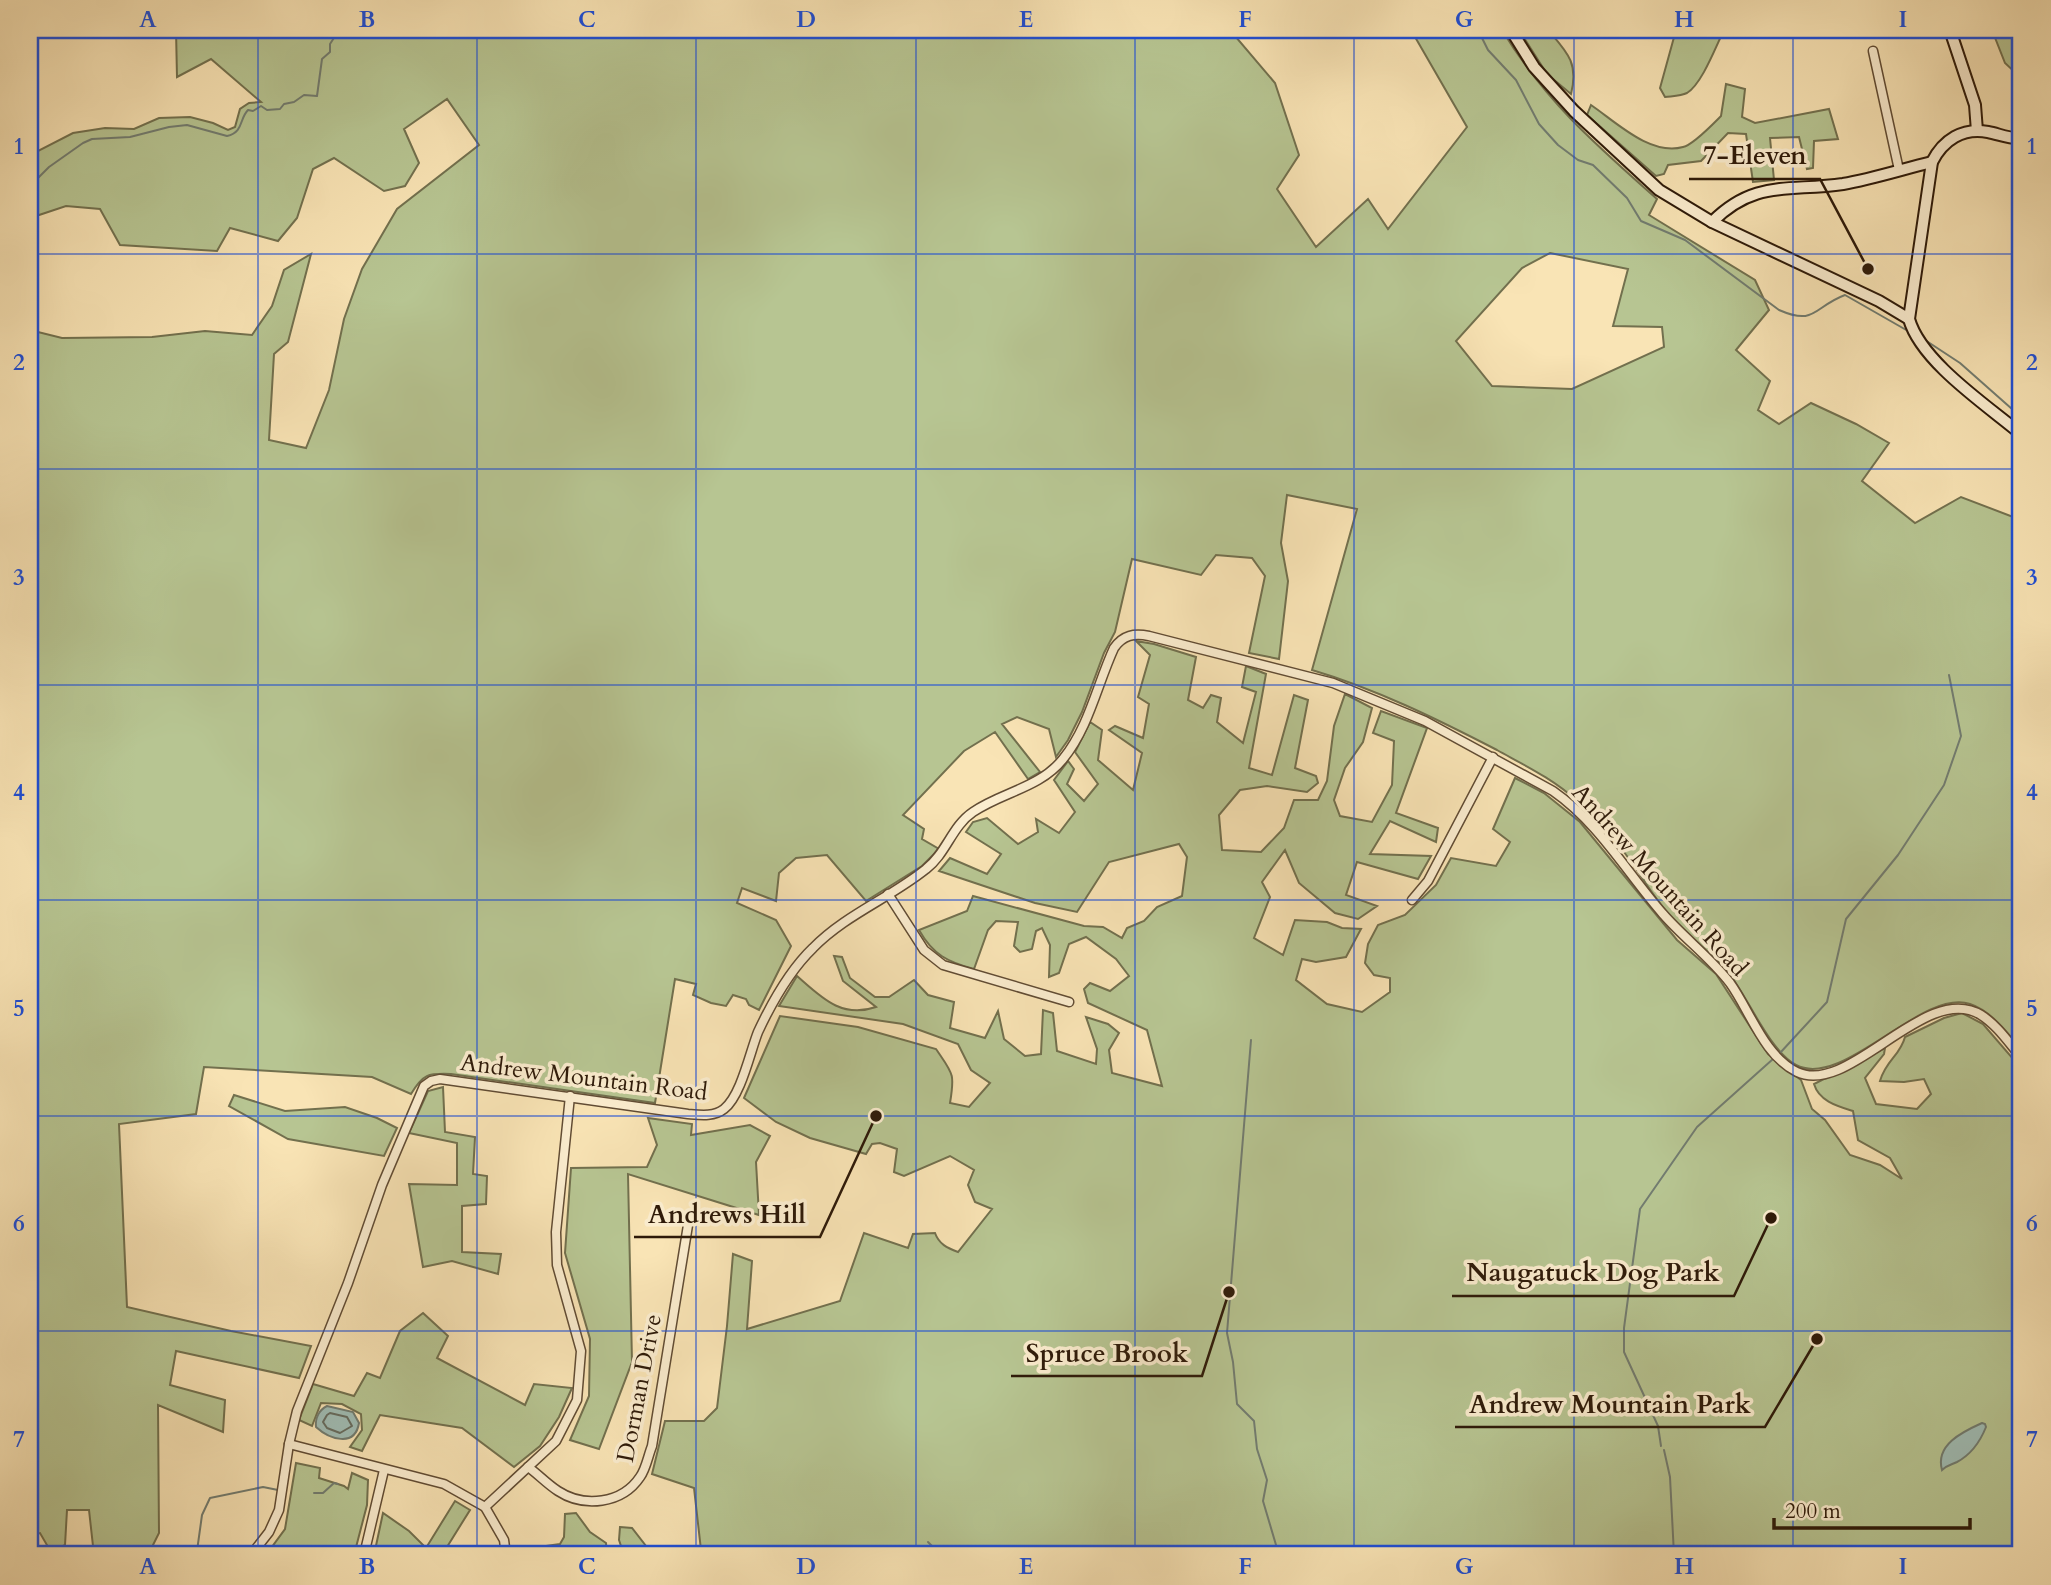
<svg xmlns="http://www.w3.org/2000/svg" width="2051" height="1585" viewBox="0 0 2051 1585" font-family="Cardo,serif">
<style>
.green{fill:#b7c592;stroke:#72704e;stroke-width:2;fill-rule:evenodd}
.water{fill:#a0bdb5;stroke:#727c70;stroke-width:2}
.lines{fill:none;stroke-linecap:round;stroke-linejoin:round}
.shore{stroke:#676c5f;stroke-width:2}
.stream{stroke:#727c70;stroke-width:2}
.street-casing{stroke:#614c34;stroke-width:11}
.secondary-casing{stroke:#2e1a09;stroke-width:14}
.street{stroke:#fbedcf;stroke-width:8}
.secondary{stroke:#fbedcf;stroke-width:10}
.grid{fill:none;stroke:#1d4ed8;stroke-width:2;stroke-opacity:0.55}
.labels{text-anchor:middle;stroke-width:7;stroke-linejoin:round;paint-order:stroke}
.street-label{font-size:24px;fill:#2e1a09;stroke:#fbedcf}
.leader{fill:none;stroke:#2e1a09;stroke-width:2.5}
.callout-dot{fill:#2e1a09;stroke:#fbedcf;stroke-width:2.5}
.callout-label{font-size:26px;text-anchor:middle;font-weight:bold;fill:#2e1a09;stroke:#fbedcf;stroke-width:7;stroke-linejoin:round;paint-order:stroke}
.neatline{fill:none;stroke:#1d4ed8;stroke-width:2.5}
.grid-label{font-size:23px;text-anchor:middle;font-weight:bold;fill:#1d4ed8}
</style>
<rect width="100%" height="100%" fill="#f9e4b5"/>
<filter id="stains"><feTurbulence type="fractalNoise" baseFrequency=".00286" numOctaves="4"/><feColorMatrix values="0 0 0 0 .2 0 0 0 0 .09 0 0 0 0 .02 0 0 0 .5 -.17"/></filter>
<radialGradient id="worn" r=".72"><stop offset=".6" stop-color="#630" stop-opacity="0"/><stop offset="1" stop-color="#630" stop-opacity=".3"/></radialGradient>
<!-- green -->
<g class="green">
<path d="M176 30H1230L1275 83 1299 155 1277 189 1316 247 1368 199 1388 229 1467 127 1411 30H1502C1545 101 1596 145 1657 199L1649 215 1755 280 1769 310 1736 350 1770 381 1758 410 1779 424 1811 403 1856 424 1889 443 1862 481 1915 523 1961 497 2021 520V531L2014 539 2021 546V1049C2008 1033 1991 1011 1970 1004 1921 988 1844 1090 1796 1065 1770 1051 1749 1000 1731 976 1716 956 1691 940 1674 921 1654 899 1639 871 1621 848 1608 831 1592 815 1577 801 1555 780 1524 765 1497 750 1437 719 1376 689 1312 670L1357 509 1287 495 1281 543 1288 581 1279 659 1249 653 1265 576 1252 558 1216 555 1201 575 1132 559 1115 632 1104 653 1082 712 1068 740 1056 757 1049 729 1017 717 1002 724 1040 772 1028 779 995 732 964 751 903 815 924 829 922 839 939 849 922 866 866 901 827 855 796 858 779 873 776 901 742 888 737 903 776 920 791 946 759 1010 749 1005 746 999 733 995 726 1006 711 1003 693 995 696 984 675 979 655 1103 451 1074C428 1073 423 1074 411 1094L372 1077 204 1067 196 1114 119 1124 127 1307 231 1331 311 1346 299 1378 176 1351 170 1385 225 1400 223 1432 158 1405 159 1533 148 1555H87L93 1546 89 1510H67L65 1545 51 1552 40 1533 30 1535V330L62 338 152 337 205 331 252 335 272 306 284 270 311 254 288 342 274 354 269 440 306 448 329 390 344 319 362 269 397 209 479 145 447 99 404 129 419 163 405 186 384 191 334 158 313 169 297 218 278 241 230 228 217 251 120 245 100 209 66 206 30 218V155L73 133 105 128 134 129 159 118 190 117 213 123 228 130 235 127 240 109 249 103 261 102 211 59 177 77ZM1550 253 1628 269 1613 326 1662 327 1664 347 1572 389 1492 386 1456 341 1522 268Z"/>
<path d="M1519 30H1548C1567 52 1579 63 1571 94L1547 74Z"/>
<path d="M1676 30H1724C1716 46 1702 84 1687 93 1681 96 1673 96 1665 97L1660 88Z"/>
<polygon points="1992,30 2021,30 2021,78 2005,63"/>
<path d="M1726 84 1745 89 1742 117 1755 123 1829 109 1838 139 1814 141 1813 168 1807 169 1799 137 1770 138 1774 180 1753 182 1746 134 1728 133 1701 161 1668 165 1664 174 1656 176 1587 115 1591 105C1616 122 1650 156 1683 147 1693 145 1713 124 1721 116Z"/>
<path d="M1136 641 1154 644 1196 657 1188 700 1203 708 1211 695 1221 698 1217 722 1243 743 1256 692 1242 687 1246 666 1266 674 1249 768 1272 775 1294 695 1308 700 1295 768 1316 776 1318 783 1307 792 1267 786 1240 790 1219 815 1222 850 1261 852 1284 828 1294 800H1318L1327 781 1334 726 1345 694 1372 708 1363 742 1345 768 1334 800 1340 816 1372 822 1392 785 1394 741 1373 733 1381 711 1427 728 1396 813 1438 828 1436 842 1390 821 1370 854 1431 856 1418 879 1357 862 1346 895 1377 906 1358 919 1335 913 1299 883 1285 850 1262 882 1270 897 1254 938 1283 955 1295 920 1327 922 1342 928 1361 929 1346 957 1316 962 1302 959 1296 980 1327 1004 1362 1012 1390 992V978L1374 975 1365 963 1368 944 1378 925 1405 915 1436 885 1451 858 1496 866 1510 842 1493 829 1515 778 1544 793 1580 822 1677 940 1716 974 1768 1054 1801 1080 1812 1109 1825 1120 1850 1155 1880 1165 1902 1179 1890 1158 1858 1140 1853 1111C1837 1106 1819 1101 1814 1084L1885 1048 1884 1054 1865 1078 1876 1104 1917 1109 1931 1094 1924 1079 1904 1082 1880 1081C1886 1060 1900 1056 1905 1037L1944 1018 1962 1013 1983 1024 2021 1068V1555H683L701 1550 694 1488 652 1474 665 1421H704L717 1408 727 1326 733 1254 752 1261 747 1329 840 1301 864 1233 908 1248 913 1234 935 1233C939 1244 947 1248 958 1252L992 1209 975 1202 968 1185 974 1170 950 1156 904 1176 894 1172 897 1149 880 1143 872 1144 866 1154 810 1138 776 1122 744 1098 780 1016 858 1027 936 1049C953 1074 955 1073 950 1103L969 1107 990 1083 971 1070 958 1044 903 1024 779 1006 797 976C821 997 841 1019 876 1007L843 981 834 956 842 957 850 978 875 997H889L914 980 928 995 954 1002 950 1028 985 1038 998 1011 1004 1039 1025 1056 1041 1054 1043 1010 1053 1013 1057 1051 1096 1064 1097 1049 1086 1017 1108 1024 1119 1033 1109 1050 1112 1073 1162 1086 1147 1030 1088 1003 1084 989 1090 983 1110 991 1129 976 1116 959 1086 937 1069 944 1059 973 1049 977 1050 945 1042 928 1036 931 1032 949 1020 952 1014 946 1018 922 996 921 988 930 974 969C948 962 933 955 919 930L967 911 973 896 1084 926 1103 927 1122 938 1127 928 1144 921 1157 907 1182 896 1187 857 1179 844 1109 862 1077 912 1035 903 939 871 950 858 987 874 1001 854 966 832 973 822 987 818 1018 844 1038 832 1036 819 1059 833 1075 812 1054 780 1068 761 1074 769 1067 784 1084 801 1098 784 1075 752 1090 722 1102 730 1098 760 1133 790 1142 753 1109 730 1115 726 1143 738 1149 704 1138 697 1150 655Z"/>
<polygon points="443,1087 445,1132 475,1137 473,1174 487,1176 486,1204 462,1206 462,1252 501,1254 498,1274 452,1261 423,1267 409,1184 457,1185 457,1143 409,1133 428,1091"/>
<polygon points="234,1095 285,1111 345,1107 377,1118 397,1128 384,1156 288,1139 229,1106"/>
<polygon points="648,1118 692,1124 691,1135 750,1125 770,1136 756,1162 759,1215 628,1174 632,1362 599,1449 570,1440 589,1396 590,1339 565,1253 571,1168 647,1167 657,1145"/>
<polygon points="423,1313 448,1336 437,1358 525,1405 534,1384 572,1388 559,1417 540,1446 514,1467 462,1428 380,1415 362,1451 350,1447 362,1430 361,1414 342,1404 321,1403 312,1426 299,1420 313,1384 354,1396 367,1373 380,1378 400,1331"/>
<polygon points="296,1463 320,1468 319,1478 344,1486 348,1489 352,1473 368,1480 367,1505 354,1555 266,1555 285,1529"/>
<polygon points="455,1501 470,1510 442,1555 374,1555 383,1513 409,1531 426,1548"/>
<polygon points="576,1513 590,1532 606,1543 607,1555 518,1555 517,1550 560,1544 564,1537 565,1514"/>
<polygon points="620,1527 632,1528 653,1555 624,1555 619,1540"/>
</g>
<!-- water -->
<g class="water">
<path d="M327 1406 353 1412 359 1423C355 1448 329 1439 316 1427 315 1418 319 1410 327 1406Z"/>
<path d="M1982 1423 1985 1424 1986 1427C1980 1442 1972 1454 1957 1462 1951 1465 1947 1465 1942 1470 1935 1445 1962 1432 1982 1423Z"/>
</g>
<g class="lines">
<!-- shore -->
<polygon class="shore" points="330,1413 347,1417 352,1426 340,1433 327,1428 323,1422 327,1415"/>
<!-- stream -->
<g class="stream">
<path d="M1478 30 1488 50 1516 80 1539 124 1558 145 1578 160 1593 165 1627 198 1641 221 1685 240 1779 310C1816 326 1813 307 1845 295L1908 331"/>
<path d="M30 186 49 167 83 143 92 139 130 137 169 127 187 125 227 136C244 132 239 119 248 110L253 111 261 106 267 110 280 109 284 104 294 102 304 95 317 96 322 59 330 52V44L339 30"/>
<polyline points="1925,340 1960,363 2021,417"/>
<polyline points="1251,1040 1227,1333 1233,1362 1237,1404 1254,1421 1257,1449 1267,1480 1263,1501 1279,1555"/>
<polyline points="1780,1053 1827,1002 1846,919 1898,855 1944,785 1961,736 1949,675"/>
<polyline points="1661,1446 1658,1426 1624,1352 1624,1328 1640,1209 1697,1127 1773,1059"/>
<polyline points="1664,1450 1670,1477 1674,1555"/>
<polyline points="314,1493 323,1493 334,1483 338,1484"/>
<polyline points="928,1542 937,1551 936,1555"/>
<polyline points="197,1551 202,1515 210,1498 263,1487 278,1490"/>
</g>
<!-- street casing -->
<g class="street-casing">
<g id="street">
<polyline points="1873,51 1899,170"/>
<polyline points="888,894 924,950 943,965 1069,1002"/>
<polyline points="1412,900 1428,881 1493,757"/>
<polyline points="289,1444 444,1484 485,1507 504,1540 506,1555"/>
<path d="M528 1467C538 1474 547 1484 558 1491 584 1508 622 1504 640 1477 646 1469 648 1456 652 1446L689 1219"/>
<polyline points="485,1507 556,1441 577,1400 581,1351 557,1265 556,1232 570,1096"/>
<path d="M251 1555 269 1532 279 1510 289 1444 297 1411 348 1283 382 1185 424 1086 431 1081 440 1079 688 1114C700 1115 714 1117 724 1109 741 1096 750 1052 758 1032 772 1002 789 971 813 948 845 915 890 898 926 869 946 854 952 826 973 812 1002 792 1040 788 1063 759 1089 727 1097 685 1114 648 1123 635 1134 633 1149 636L1333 683 1425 721 1553 791C1599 823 1627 873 1663 914 1684 938 1711 958 1730 983 1750 1011 1764 1056 1797 1072 1850 1097 1925 981 1981 1015 1997 1025 2009 1043 2021 1057"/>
<polyline points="364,1555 384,1470"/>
</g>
</g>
<!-- secondary casing -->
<g class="secondary-casing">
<g id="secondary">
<polyline points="1511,30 1534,67 1574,111 1659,190 1712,222 1879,301 1909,319"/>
<polyline points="1950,30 1975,105 1977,131"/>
<path d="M2021 138C2009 139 1999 134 1988 132 1963 127 1943 140 1932 162L1909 319C1921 362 1988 406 2021 434"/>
<path d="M1712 222C1755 179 1789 192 1843 184 1872 179 1903 169 1932 162"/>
<polyline points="30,1554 31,1555"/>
</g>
</g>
<!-- street -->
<use href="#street" class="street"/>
<!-- secondary -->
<use href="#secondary" class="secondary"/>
</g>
<!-- grid -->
<path class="grid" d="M258 30V1555M477 30V1555M696 30V1555M916 30V1555M1135 30V1555M1354 30V1555M1574 30V1555M1793 30V1555M30 254H2021M30 469H2021M30 685H2021M30 900H2021M30 1116H2021M30 1331H2021"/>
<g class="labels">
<!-- street labels -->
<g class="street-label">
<text transform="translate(1660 880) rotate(48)" y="8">Andrew Mountain Road</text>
<text transform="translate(584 1077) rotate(7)" y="8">Andrew Mountain Road</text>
<text transform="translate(639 1388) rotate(-79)" y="8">Dorman Drive</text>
</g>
</g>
<!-- callouts -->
<path class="leader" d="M1868 269L1820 179H1689M876 1116L820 1237H634M1771 1218L1734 1296H1452M1229 1292L1202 1376H1011M1817 1339L1765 1427H1455"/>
<g class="callout-dot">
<circle cx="1868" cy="269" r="7"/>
<circle cx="876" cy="1116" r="7"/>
<circle cx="1771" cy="1218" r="7"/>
<circle cx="1229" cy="1292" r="7"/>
<circle cx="1817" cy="1339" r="7"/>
</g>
<g class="callout-label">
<text x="1755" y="164">7-Eleven</text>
<text x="727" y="1223">Andrews Hill</text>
<text x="1593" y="1281">Naugatuck Dog Park</text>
<text x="1107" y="1362">Spruce Brook</text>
<text x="1610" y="1413">Andrew Mountain Park</text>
</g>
<!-- margin -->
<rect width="2051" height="1585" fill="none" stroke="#f9e4b5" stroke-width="77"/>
<!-- scale -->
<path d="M1774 1518v10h196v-10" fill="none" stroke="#2e1a09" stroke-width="3.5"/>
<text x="1785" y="1518" font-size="21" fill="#2e1a09" stroke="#fbedcf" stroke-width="5" paint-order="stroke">200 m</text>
<rect x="38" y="38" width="1974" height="1508" class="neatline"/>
<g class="grid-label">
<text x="148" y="27">A</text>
<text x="367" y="27">B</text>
<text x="587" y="27">C</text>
<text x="806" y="27">D</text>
<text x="1026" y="27">E</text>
<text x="1245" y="27">F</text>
<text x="1464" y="27">G</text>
<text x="1684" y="27">H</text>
<text x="1903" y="27">I</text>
<text x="19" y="154">1</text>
<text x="2032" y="154">1</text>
<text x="19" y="370">2</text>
<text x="2032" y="370">2</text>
<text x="19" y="585">3</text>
<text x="2032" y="585">3</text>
<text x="19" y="800">4</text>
<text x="2032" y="800">4</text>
<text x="19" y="1016">5</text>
<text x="2032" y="1016">5</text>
<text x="19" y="1231">6</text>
<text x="2032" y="1231">6</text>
<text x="19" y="1447">7</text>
<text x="2032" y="1447">7</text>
<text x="148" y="1574">A</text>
<text x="367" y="1574">B</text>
<text x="587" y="1574">C</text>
<text x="806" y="1574">D</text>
<text x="1026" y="1574">E</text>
<text x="1245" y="1574">F</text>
<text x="1464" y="1574">G</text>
<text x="1684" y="1574">H</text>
<text x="1903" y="1574">I</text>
</g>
<rect width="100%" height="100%" filter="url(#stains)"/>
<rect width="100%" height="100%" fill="url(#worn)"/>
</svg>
